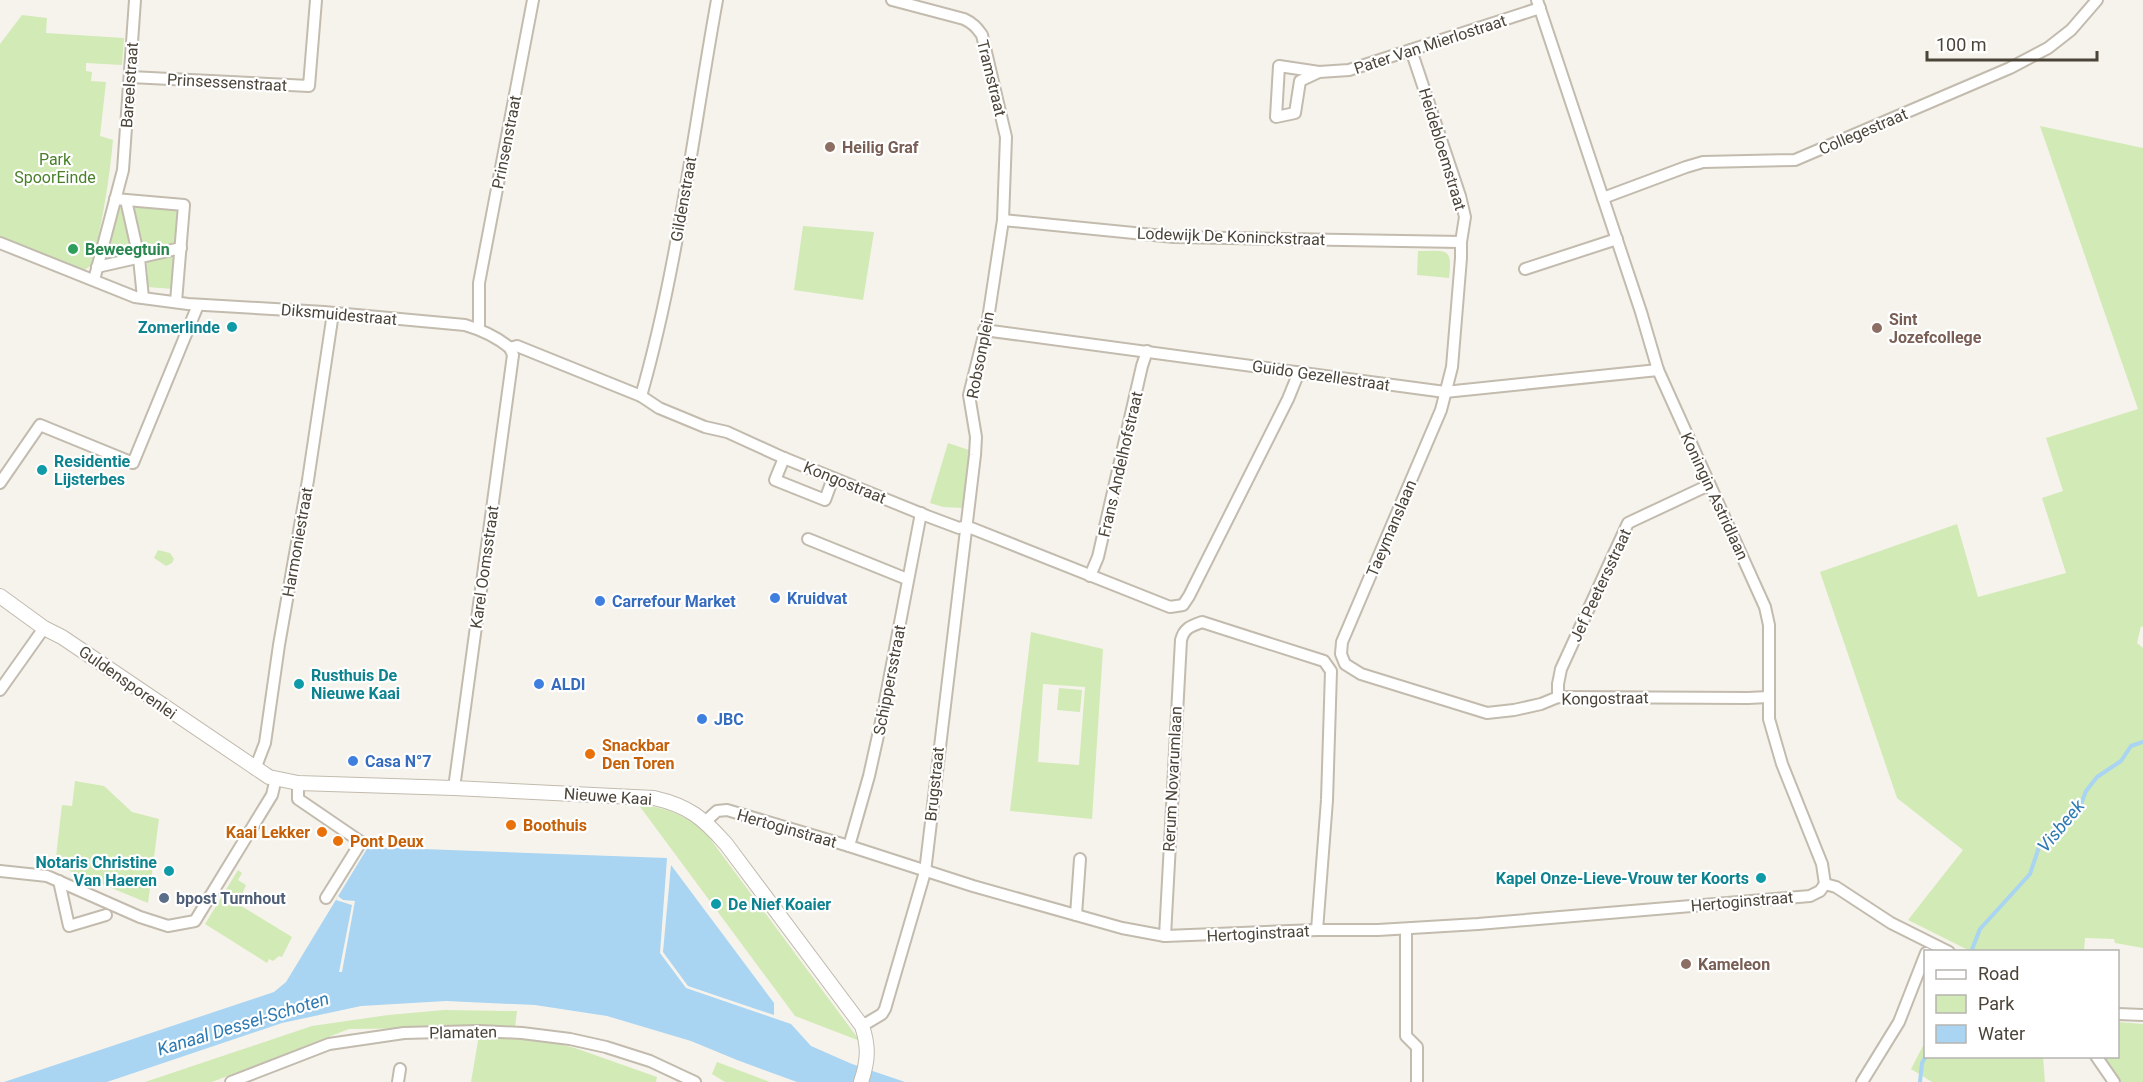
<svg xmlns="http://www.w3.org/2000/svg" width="2143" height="1082" viewBox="0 0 2143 1082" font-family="Roboto,sans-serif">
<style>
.green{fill:#d2eab5;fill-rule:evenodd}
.water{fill:#a9d4f2}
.pier{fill:#f6f3ec}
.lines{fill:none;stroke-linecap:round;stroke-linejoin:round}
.stream{stroke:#a9d4f2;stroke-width:4}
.minor-casing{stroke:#c2bbae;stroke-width:14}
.tertiary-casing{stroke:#c2bbae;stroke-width:16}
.minor{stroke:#fff;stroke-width:10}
.tertiary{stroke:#fff;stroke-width:14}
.education-dot{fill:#8d6e63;stroke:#fff;stroke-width:2}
.leisure-dot{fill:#2e9e5b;stroke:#fff;stroke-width:2}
.culture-dot{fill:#0f9aa8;stroke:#fff;stroke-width:2}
.shop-dot{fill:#3f7fe0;stroke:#fff;stroke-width:2}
.food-dot{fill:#e8710a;stroke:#fff;stroke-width:2}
.service-dot{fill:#5c6f8a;stroke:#fff;stroke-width:2}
.labels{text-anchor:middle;stroke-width:4.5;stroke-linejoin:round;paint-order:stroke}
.street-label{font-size:16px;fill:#4b4439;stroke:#fff}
.education-label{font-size:16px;font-weight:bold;fill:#785e54;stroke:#fff;text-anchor:start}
.park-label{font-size:16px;fill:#4a7f2a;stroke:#fff}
.leisure-label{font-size:16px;font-weight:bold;fill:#27864d;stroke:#fff;text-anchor:start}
.culture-label{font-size:16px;font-weight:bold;fill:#0d838f;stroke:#fff;text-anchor:end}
.shop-label{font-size:16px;font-weight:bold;fill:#366cbe;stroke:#fff;text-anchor:start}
.food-label{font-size:16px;font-weight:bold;fill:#c56008;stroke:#fff;text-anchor:start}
.service-label{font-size:16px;font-weight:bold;fill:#4e5e75;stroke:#fff;text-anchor:start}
.water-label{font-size:18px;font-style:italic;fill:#2e7ab2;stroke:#fff}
</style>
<rect width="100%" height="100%" fill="#f6f3ec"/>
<!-- green -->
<g class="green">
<path d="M22 15 47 18 46 33 124 38 122 65 86 63V71L92 72 91 81 106 82 100 136 113 140C109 183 102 223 92 265L83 271 0 236V44Z"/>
<polygon points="2040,126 2143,148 2143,627 2141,626 2137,643 2143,648 2143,948 2115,943 2114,939 2085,938 2084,951 1970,951 1908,920 1963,850 1897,798 1820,572 1957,524 1978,597 2066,573 2042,498 2063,491 2046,438 2138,409"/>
<polygon points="118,204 124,204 132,254 104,261"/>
<polygon points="131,205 180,210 176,246 144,252"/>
<polygon points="803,226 874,232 863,300 794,290"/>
<polygon points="176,251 173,289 148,287 147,262"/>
<path d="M1418 251C1446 251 1453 246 1449 278L1417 275Z"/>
<polygon points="948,443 969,450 963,508 943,507 930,503"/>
<polygon points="158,550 170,553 174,559 172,563 166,566 154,558"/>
<path d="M1031 632 1103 649 1092 819 1010 811ZM1043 684 1085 687 1079 765 1038 762Z"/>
<polygon points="1059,688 1082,690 1080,712 1057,710"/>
<polygon points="75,781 104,786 132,812 159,819 148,903 55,865 62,805 72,806"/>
<path d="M638 804C666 808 689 815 708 836L860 1041 795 1016Z"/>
<polygon points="238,870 242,873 238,880 246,885 238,904 292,937 282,957 279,956 273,961 269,959 267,963 205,924"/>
<polygon points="444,1010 517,1011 515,1027 349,1029 212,1082 145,1082 312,1026 388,1015"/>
<polygon points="2118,1022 2143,1024 2143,1082 2121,1082 2102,1057 2118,1056"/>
<polygon points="479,1035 541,1040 575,1048 657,1077 656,1082 471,1082"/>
<polygon points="1925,1042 1926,1056 2043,1057 2045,1082 1932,1082 1911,1069"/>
<polygon points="717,1062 770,1082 725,1082 712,1074"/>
</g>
<!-- water -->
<g class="water">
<polygon points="368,847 667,858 660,953 686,988 791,1024 811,1046 852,1064 905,1082 797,1082 737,1060 691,1041 607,1016 535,1005 446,1001 361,1006 282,1023 107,1082 4,1082 274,992 286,982"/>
<polygon points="671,865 774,1003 774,1015 688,986 663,952"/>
</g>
<!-- pier -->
<polygon class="pier" points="338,896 343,900 355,901 342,972 339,972 352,905 336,900"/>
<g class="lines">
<!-- stream -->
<g class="stream">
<polyline points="1971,952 1980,929 2030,874 2039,847 2059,827 2078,812 2086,791 2097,777 2121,761 2131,746 2143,742"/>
<polyline points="1920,1082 1922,1063 1926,1056"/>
</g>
<!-- minor casing -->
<g class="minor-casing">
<g id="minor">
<polyline points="1537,0 1641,312 1658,370 1765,607 1769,625 1769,719 1782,764 1822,864 1825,884"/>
<polyline points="1411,50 1460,196 1465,217 1461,242 1461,258 1452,367 1441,410 1342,642 1341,654 1345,664 1361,674 1487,713 1514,710 1541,704 1558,697 1748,698 1768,697"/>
<polyline points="1319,72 1300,81 1295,113 1276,117 1279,66 1319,72 1349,70 1540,8"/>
<polyline points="130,77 309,86 316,0"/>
<polyline points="1603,198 1686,167 1703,162 1795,160 2010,68 2048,48 2071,30 2097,0"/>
<polyline points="115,199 184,205 176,302"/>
<polyline points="126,200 139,258 143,298"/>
<polyline points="1003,220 1174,237 1461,242"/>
<path d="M0 243 135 297 188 304 324 312 465 325C482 330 497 337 510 348"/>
<polyline points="97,267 181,248"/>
<polyline points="1525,269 1617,239"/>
<polyline points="94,280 123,170 135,0"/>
<polyline points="479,329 479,283 533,0"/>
<polyline points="984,330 1445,392 1658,370"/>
<polyline points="510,348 517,346 641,396 659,408 705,427 727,432 784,458 927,516 959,528 966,526 1170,607 1183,605 1189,596 1288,399 1299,372"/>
<path d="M641 396C678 267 693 132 717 0"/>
<polyline points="784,458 775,480 825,500 833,478"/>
<polyline points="0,483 40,425 133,463 198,305"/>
<polyline points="808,539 907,579"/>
<polyline points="1090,576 1098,557 1142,366 1147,351"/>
<polyline points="0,690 44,628"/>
<polyline points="1558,697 1558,684 1561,669 1628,523 1709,485"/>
<polyline points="255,769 265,743 279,645 308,480 333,313"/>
<polyline points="298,783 298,799 361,842 326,898"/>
<polyline points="454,788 513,355 510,348"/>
<polyline points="706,821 717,811 727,810 849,846 973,886 1122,928 1165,936 1317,930 1378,930 1478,924 1810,896 1820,891 1825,884"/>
<polyline points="849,846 869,776 881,722 921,513"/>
<polyline points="0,871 47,876 140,917 168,926 195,921 272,795 276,778"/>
<polyline points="59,881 69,926 106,915"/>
<polyline points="1825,884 1836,887 1891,923 1949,952"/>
<polyline points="1076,915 1080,859"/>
<polyline points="1406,929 1406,1036 1417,1047 1417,1082"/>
<path d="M1165 936 1181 640C1184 628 1191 626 1202 622L1324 661 1331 671 1327 800 1317 930"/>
<polyline points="2118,1014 2143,1015"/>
<path d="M862 1026 882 1014 885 1009 925 872 975 455 976 437 969 395 988 319 1003 220 1006 137 982 35C977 28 973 23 964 19L892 0"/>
<polyline points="2096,1056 2114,1082"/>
<polyline points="231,1082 329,1044 404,1033 479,1031 522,1033 570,1039 606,1047 650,1061 695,1082"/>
<polyline points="398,1082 400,1069"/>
<polyline points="1862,1082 1899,1022 1926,953"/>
</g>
</g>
<!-- tertiary casing -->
<g class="tertiary-casing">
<path id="tertiary" d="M0 596 44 628 62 637 269 777 298 783 454 788 654 798C689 806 703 818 726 844L862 1026C869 1047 868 1061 861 1082"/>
</g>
<!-- minor -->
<use href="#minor" class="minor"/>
<!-- tertiary -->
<use href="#tertiary" class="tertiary"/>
</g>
<!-- markers -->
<g class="education-dot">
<circle cx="830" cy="147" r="6"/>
<circle cx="1877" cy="328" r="6"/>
<circle cx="1686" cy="964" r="6"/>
</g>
<circle class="leisure-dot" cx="73" cy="249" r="6"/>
<g class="culture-dot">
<circle cx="232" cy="327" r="6"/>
<circle cx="42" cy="470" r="6"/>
<circle cx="299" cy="684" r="6"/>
<circle cx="169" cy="871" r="6"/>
<circle cx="1761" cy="878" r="6"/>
<circle cx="716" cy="904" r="6"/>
</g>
<g class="shop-dot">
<circle cx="775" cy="598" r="6"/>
<circle cx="600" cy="601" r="6"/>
<circle cx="539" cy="684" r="6"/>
<circle cx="702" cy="719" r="6"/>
<circle cx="353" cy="761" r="6"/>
</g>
<g class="food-dot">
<circle cx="590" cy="754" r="6"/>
<circle cx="511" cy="825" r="6"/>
<circle cx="322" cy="832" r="6"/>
<circle cx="338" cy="841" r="6"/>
</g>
<circle class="service-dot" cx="164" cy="898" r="6"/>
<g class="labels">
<!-- street labels -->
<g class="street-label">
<text transform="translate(1430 44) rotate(-18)" y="6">Pater Van Mierlostraat</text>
<text transform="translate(992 78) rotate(76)" y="6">Tramstraat</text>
<text transform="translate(227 82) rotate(3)" y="6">Prinsessenstraat</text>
<text transform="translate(129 85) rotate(-86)" y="6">Bareelstraat</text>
<text transform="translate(1863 131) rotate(-23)" y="6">Collegestraat</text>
<text transform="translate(506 142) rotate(-79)" y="6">Prinsenstraat</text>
<text transform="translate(1443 149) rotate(73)" y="6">Heidebloemstraat</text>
<text transform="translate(683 199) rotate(-80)" y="6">Gildenstraat</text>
<text transform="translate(1231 236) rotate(2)" y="6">Lodewijk De Koninckstraat</text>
<text transform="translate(339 314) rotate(5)" y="6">Diksmuidestraat</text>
<text transform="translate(980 355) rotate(-79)" y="6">Robsonplein</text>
<text transform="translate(1321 375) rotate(8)" y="6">Guido Gezellestraat</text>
<text transform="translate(1120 464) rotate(-77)" y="6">Frans Andelhofstraat</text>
<text transform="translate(845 482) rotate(22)" y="6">Kongostraat</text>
<text transform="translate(1715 496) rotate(65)" y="6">Koningin Astridlaan</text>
<text transform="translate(1391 528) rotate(-67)" y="6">Taeymanslaan</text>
<text transform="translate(297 542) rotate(-80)" y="6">Harmoniestraat</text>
<text transform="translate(484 567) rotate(-82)" y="6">Karel Oomsstraat</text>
<text transform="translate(1600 585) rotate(-65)" y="6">Jef Peetersstraat</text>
<text transform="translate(889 680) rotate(-79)" y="6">Schippersstraat</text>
<text transform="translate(128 682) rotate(35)" y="6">Guldensporenlei</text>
<text transform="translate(1605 698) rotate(-1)" y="6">Kongostraat</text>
<text transform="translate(1172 779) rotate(-87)" y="6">Rerum Novarumlaan</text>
<text transform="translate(934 784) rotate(-84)" y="6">Brugstraat</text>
<text transform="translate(608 796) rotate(4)" y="6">Nieuwe Kaai</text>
<text transform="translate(787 828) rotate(16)" y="6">Hertoginstraat</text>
<text transform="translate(1742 901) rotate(-5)" y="6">Hertoginstraat</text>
<text transform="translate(1258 933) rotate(-3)" y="6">Hertoginstraat</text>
<text transform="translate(463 1032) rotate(-1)" y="6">Plamaten</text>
</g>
<!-- education labels -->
<g class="education-label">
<text x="842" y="153">Heilig Graf</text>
<text x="1889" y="325">Sint<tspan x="1889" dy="18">Jozefcollege</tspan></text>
<text x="1698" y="970">Kameleon</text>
</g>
<!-- park labels -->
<g class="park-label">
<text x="55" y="165">Park<tspan x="55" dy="18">SpoorEinde</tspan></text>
</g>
<!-- leisure labels -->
<g class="leisure-label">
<text x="85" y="255">Beweegtuin</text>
</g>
<!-- culture labels -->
<g class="culture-label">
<text x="220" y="333">Zomerlinde</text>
<text x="54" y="467" text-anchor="start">Residentie<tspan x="54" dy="18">Lijsterbes</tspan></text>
<text x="311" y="681" text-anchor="start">Rusthuis De<tspan x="311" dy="18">Nieuwe Kaai</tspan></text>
<text x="157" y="868">Notaris Christine<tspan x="157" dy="18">Van Haeren</tspan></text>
<text x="1749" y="884">Kapel Onze-Lieve-Vrouw ter Koorts</text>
<text x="728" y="910" text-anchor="start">De Nief Koaier</text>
</g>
<!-- shop labels -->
<g class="shop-label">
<text x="787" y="604">Kruidvat</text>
<text x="612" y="607">Carrefour Market</text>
<text x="551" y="690">ALDI</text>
<text x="714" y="725">JBC</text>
<text x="365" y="767">Casa N°7</text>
</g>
<!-- food labels -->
<g class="food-label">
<text x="602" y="751">Snackbar<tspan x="602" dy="18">Den Toren</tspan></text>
<text x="523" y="831">Boothuis</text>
<text x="310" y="838" text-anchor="end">Kaai Lekker</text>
<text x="350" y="847">Pont Deux</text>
</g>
<!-- service labels -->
<g class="service-label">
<text x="176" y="904">bpost Turnhout</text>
</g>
<!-- water labels -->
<g class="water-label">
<text transform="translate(2061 826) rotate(-50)" y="6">Visbeek</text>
<text transform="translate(243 1024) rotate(-17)" y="6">Kanaal Dessel-Schoten</text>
</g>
</g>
<!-- legend -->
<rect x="1924" y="950" width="195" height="108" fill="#ffffff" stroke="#b7b4b0" stroke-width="1.5"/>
<rect x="1936" y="970" width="30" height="9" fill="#ffffff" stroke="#b7b4b0" stroke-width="1.5"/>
<text x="1978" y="980" font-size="18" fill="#4b4439">Road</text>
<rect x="1936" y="995" width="30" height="18" fill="#d2eab5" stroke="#b7b4b0" stroke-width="1.5"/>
<text x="1978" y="1010" font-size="18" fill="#4b4439">Park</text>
<rect x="1936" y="1025" width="30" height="18" fill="#a9d4f2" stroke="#b7b4b0" stroke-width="1.5"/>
<text x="1978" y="1040" font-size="18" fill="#4b4439">Water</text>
<!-- scale -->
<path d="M1927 51v9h170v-9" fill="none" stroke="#4b4439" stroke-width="3"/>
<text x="1936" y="51" font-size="18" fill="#4b4439" stroke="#ffffff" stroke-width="4.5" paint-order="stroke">100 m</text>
</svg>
